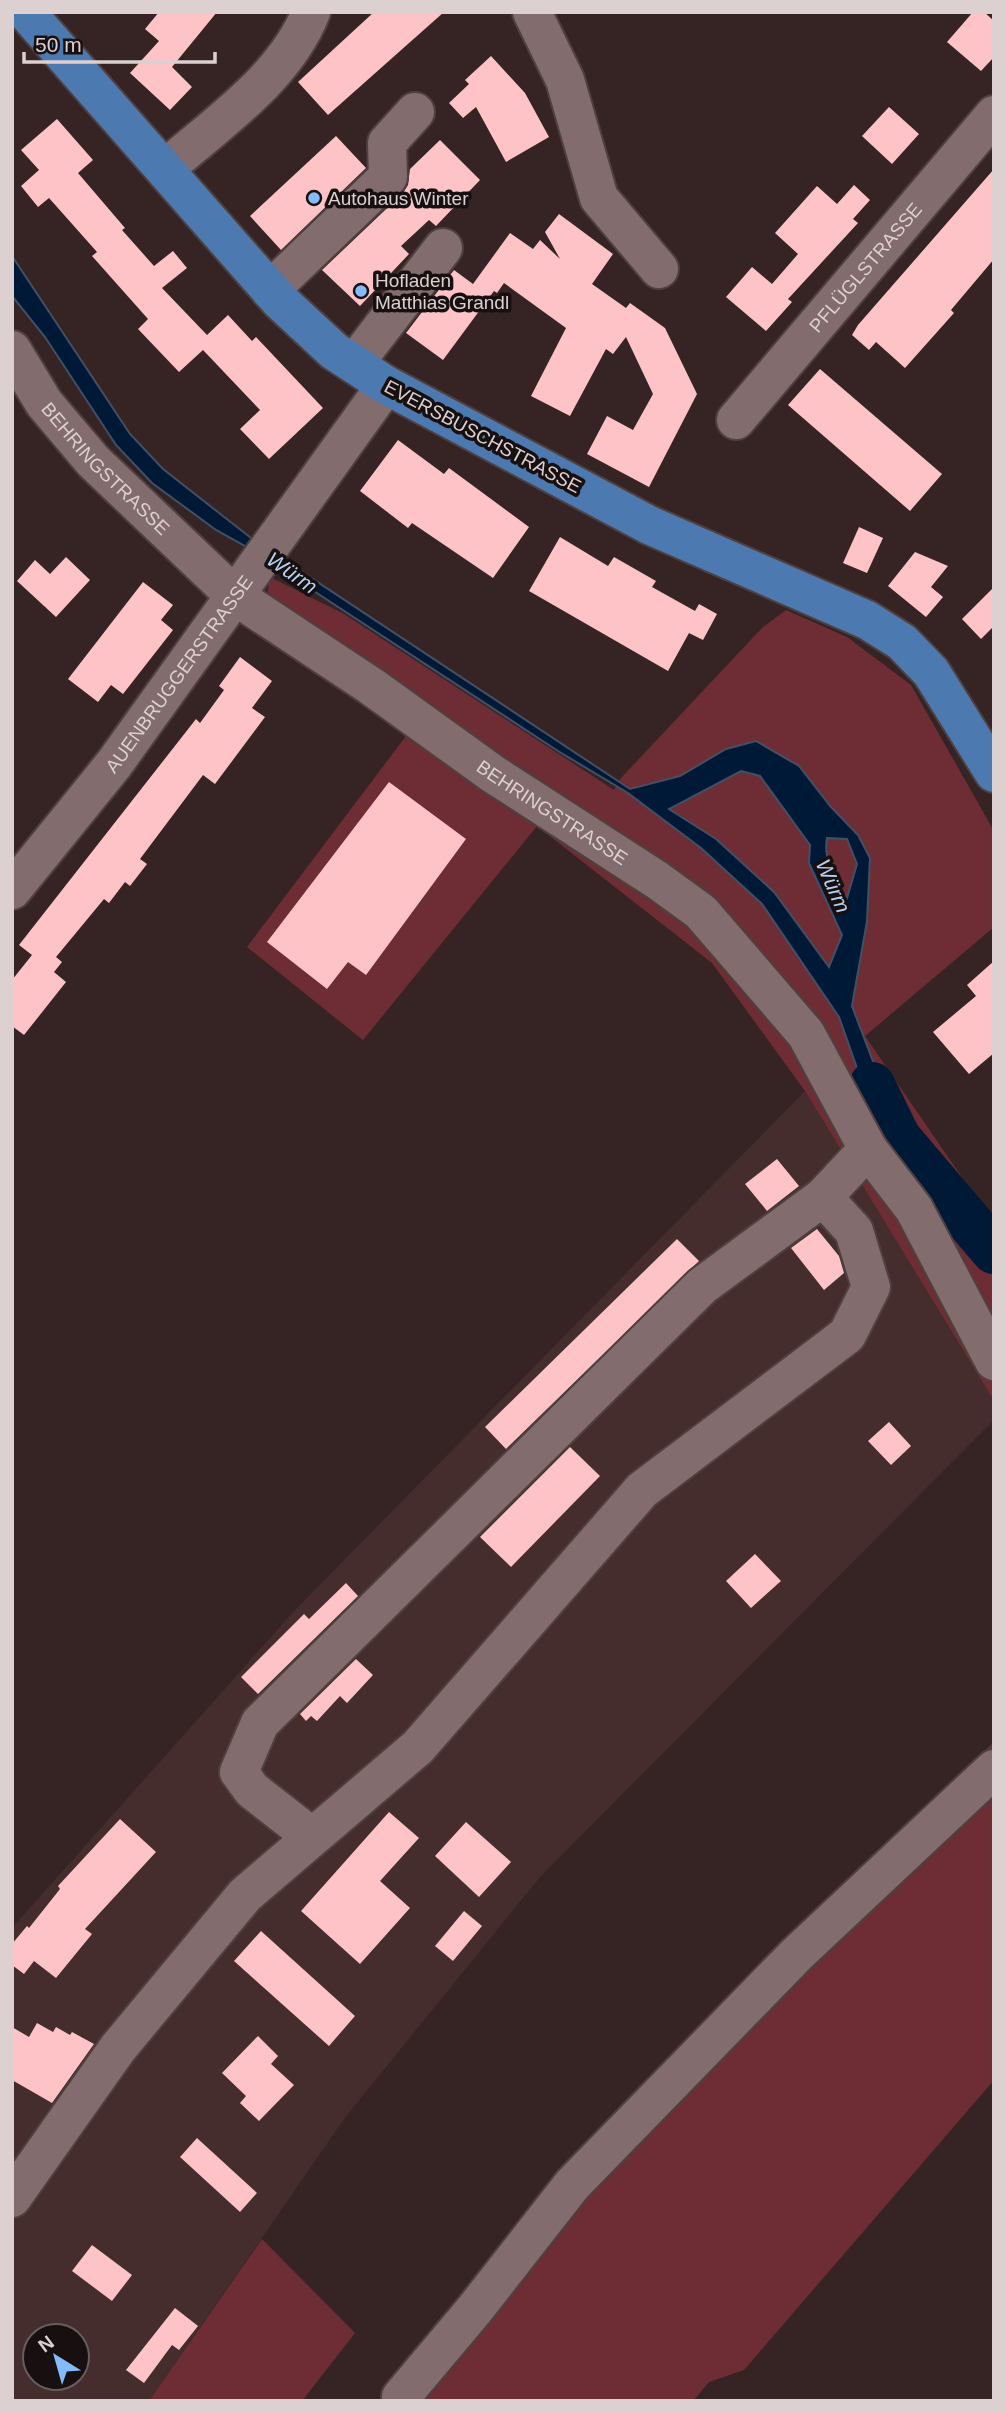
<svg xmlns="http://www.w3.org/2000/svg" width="1006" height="2413" viewBox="0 0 1006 2413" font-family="Arial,sans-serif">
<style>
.built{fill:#452c2d;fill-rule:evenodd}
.green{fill:#6e2d34}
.water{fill:#001937;stroke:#425065;stroke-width:2;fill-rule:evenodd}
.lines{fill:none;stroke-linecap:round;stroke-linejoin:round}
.river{stroke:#001937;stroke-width:46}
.building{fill:#fec3c6}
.minor-casing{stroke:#4f4040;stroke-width:42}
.major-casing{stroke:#4f4040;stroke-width:42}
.minor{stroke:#826c6d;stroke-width:38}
.major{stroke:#4c79af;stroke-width:38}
.poi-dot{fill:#84bcfb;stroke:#181010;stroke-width:2.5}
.labels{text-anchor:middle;stroke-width:7;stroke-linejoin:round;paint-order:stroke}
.poi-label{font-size:19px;fill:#dcd0d0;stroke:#181010;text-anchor:start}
.street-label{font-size:19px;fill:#dcd0d0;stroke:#181010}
.water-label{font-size:21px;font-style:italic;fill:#b4d1f3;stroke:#181010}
</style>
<rect width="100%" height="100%" fill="#362425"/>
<!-- built -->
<path class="built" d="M805 1091 994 1401V1420L540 1877 344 2119 149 2401H12V1928L294 1611ZM35 2336H77V2378H35Z"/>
<!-- green -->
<g class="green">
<polygon points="270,577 344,614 614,790 621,778 762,628 786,610 847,637 911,685 994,831 994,927 865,1036 994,1224 994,1401 805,1091 712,963 537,826 363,1040 247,947 409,732 262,628"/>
<polygon points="994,1742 994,2080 744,2370 709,2382 693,2401 408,2401 579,2184 847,1916 827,1898"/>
<polygon points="262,2239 355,2333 302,2401 149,2401"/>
</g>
<!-- water -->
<path class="water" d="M12 256 130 434 163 469 251 538 630 789 680 776 726 749 756 741 799 766 831 807 858 835 870 858 867 921 852 1006 902 1138 897 1141 869 1102 839 1017 762 904 701 848 628 793 558 751 245 546 216 530 152 483 116 445 45 337 12 296ZM741 771 760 776 810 845 809 863 842 935 829 967 774 892 716 839 669 809ZM827 838 847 839 857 864 847 898C834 881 823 858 827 838Z"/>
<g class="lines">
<!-- river -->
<polyline class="river" points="872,1085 898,1138 994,1251"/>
</g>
<!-- building -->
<g class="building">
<polygon points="159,12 217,12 172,67 192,87 170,110 130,73 159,41 145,29"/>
<polygon points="374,12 444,12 328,115 298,82"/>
<polygon points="973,12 984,12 994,21 994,57 981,71 947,42"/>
<polygon points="491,56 525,93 549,137 506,162 476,107 463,118 449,103 469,84 465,80"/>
<polygon points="889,107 919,134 892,164 862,136"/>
<polygon points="57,119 93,160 78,173 125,228 122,230 154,266 173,251 187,268 162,288 207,335 228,315 252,341 256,337 323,408 269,459 240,429 260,410 203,350 179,372 138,329 148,319 92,256 97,252 49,198 38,207 21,186 39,170 21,150"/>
<polygon points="336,136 366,168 281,250 250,216"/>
<polygon points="440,140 480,180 436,226 429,220 401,246 409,254 360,306 322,270 403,193 408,185 410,169"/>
<polygon points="994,169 994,259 951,310 954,313 905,368 876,342 869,350 852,335 858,325"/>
<polygon points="854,185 870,200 853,219 858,223 788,299 792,302 766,331 726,297 752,267 772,284 798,254 775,233 817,186 837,204"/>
<polygon points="559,214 613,254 592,284 626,308 630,303 665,328 697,394 649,487 587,454 607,416 633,430 653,394 626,337 613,354 606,349 570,416 531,396 566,328 504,283 497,293 494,291 443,360 406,333 454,270 473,284 510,233 533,249 540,240 560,259 545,232"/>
<polygon points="820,369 942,474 910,511 788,405"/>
<polygon points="398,440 444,474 449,468 529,527 493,578 412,523 408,528 360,491"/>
<polygon points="859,527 883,538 867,573 843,563"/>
<polygon points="560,537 608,566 614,557 656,581 652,587 695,611 699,604 717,614 703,640 689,633 668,671 529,591"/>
<polygon points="915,552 948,566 931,587 943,597 926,617 888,586"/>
<polygon points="66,557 90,580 56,617 17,581 35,560 50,574"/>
<polygon points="143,582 173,605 161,620 173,630 123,694 111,685 98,702 68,679"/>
<polygon points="994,587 994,626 981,639 962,619"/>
<polygon points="240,657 272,681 252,708 265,717 215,784 203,775 140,859 147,864 130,886 125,882 109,903 104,899 56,957 62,962 54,972 66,982 24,1035 12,1026 12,980 32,955 19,945 196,719 200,723 224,690 219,686"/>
<polygon points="389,782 466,839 366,975 348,962 327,989 267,942"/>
<polygon points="994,961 994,1053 969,1074 933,1032 976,996 967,985"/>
<polygon points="777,1159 799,1186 767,1211 745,1184"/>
<polygon points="817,1229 839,1256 844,1273 824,1290 791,1248"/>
<polygon points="677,1239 699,1261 506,1449 485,1427"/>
<polygon points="889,1422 911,1446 891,1465 868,1441"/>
<polygon points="570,1447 600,1476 511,1567 480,1537"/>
<polygon points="755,1554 781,1581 751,1608 726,1581"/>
<polygon points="346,1583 358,1596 258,1694 241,1677 304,1614 309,1619"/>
<polygon points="356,1659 373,1675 347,1703 340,1696 317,1721 311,1716 306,1721 300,1714"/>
<polygon points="389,1812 419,1838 380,1881 410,1908 360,1964 301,1911"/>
<polygon points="120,1819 156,1852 85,1929 92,1934 56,1978 34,1961 24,1974 12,1965 12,1944 27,1926 29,1928 60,1889 58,1886"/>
<polygon points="466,1822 511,1862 479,1897 435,1856"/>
<polygon points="464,1911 482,1926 453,1961 435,1946"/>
<polygon points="261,1931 355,2016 329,2046 234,1961"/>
<polygon points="37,2023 53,2032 56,2027 70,2035 72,2032 94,2044 52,2103 12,2080 12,2027 29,2037"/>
<polygon points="258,2036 278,2056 271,2064 294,2085 259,2121 240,2103 246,2096 222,2073"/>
<polygon points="197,2138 257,2193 240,2212 180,2157"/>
<polygon points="92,2245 132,2275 112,2301 72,2271"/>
<polygon points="175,2308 198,2326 179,2350 172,2345 144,2383 126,2370"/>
</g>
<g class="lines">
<!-- minor casing -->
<g class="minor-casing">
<g id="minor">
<polyline points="532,12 565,80 599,198 659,269"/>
<path d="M165 169C216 124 285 78 311 12"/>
<polyline points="270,290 388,177 387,143 415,112"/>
<path id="s1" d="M12 350 44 403 93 461 235 596 371 686 493 774 657 880 701 912 806 1034 868 1149 914 1209 994 1361"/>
<polyline points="354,364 443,248"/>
<path id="s2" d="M736 420 994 115"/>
<path id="s3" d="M12 890 114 764 386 385"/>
<polyline points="311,1836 252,1790 239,1772 260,1723 702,1286 823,1197 868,1149"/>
<polyline points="12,2198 118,2048 245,1895 418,1747 642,1490 847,1335 871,1287 854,1231 823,1197"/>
<polyline points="401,2397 475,2309 572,2185 796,1955 994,1769"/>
</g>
</g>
<!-- major casing -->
<g class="major-casing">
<polyline id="major" points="26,12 279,300 334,351 386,385 649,525 867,620 902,642 931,672 994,773"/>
</g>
<!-- minor -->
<use href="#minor" class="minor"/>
<!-- major -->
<use href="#major" class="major"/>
</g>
<!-- markers -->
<g class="poi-dot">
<circle cx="314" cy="198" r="7"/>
<circle cx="361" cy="291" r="7"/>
</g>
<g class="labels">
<!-- poi labels -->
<g class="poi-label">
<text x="328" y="205">Autohaus Winter</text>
<text x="375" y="287">Hofladen<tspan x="375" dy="22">Matthias Grandl</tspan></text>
</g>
<!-- street labels -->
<g class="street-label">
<text dy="7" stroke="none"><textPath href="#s2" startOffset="200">PFLÜGLSTRASSE</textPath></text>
<text transform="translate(483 436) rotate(28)" y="7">EVERSBUSCHSTRASSE</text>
<text dy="7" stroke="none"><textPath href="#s1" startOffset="152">BEHRINGSTRASSE</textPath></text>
<text dy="7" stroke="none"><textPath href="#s3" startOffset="273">AUENBRUGGERSTRASSE</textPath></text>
<text dy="7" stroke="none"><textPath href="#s1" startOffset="718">BEHRINGSTRASSE</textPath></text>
</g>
<!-- water labels -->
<g class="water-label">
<text transform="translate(292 573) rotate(35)" y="7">Würm</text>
<text transform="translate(833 886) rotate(66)" y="7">Würm</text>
</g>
</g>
<!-- border -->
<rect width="1006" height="2413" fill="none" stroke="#dcd0d0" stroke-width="28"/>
<!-- north arrow -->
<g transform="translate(56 2357) rotate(323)"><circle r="33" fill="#181010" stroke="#665d5d" stroke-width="2"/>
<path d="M0-5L12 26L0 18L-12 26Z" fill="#84bcfb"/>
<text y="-10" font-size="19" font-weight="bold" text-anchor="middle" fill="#dcd0d0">N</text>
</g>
<!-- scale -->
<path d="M24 52v10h191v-10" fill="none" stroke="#dcd0d0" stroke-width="3.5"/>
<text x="35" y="52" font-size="21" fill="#dcd0d0" stroke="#181010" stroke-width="5" paint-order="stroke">50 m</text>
</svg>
